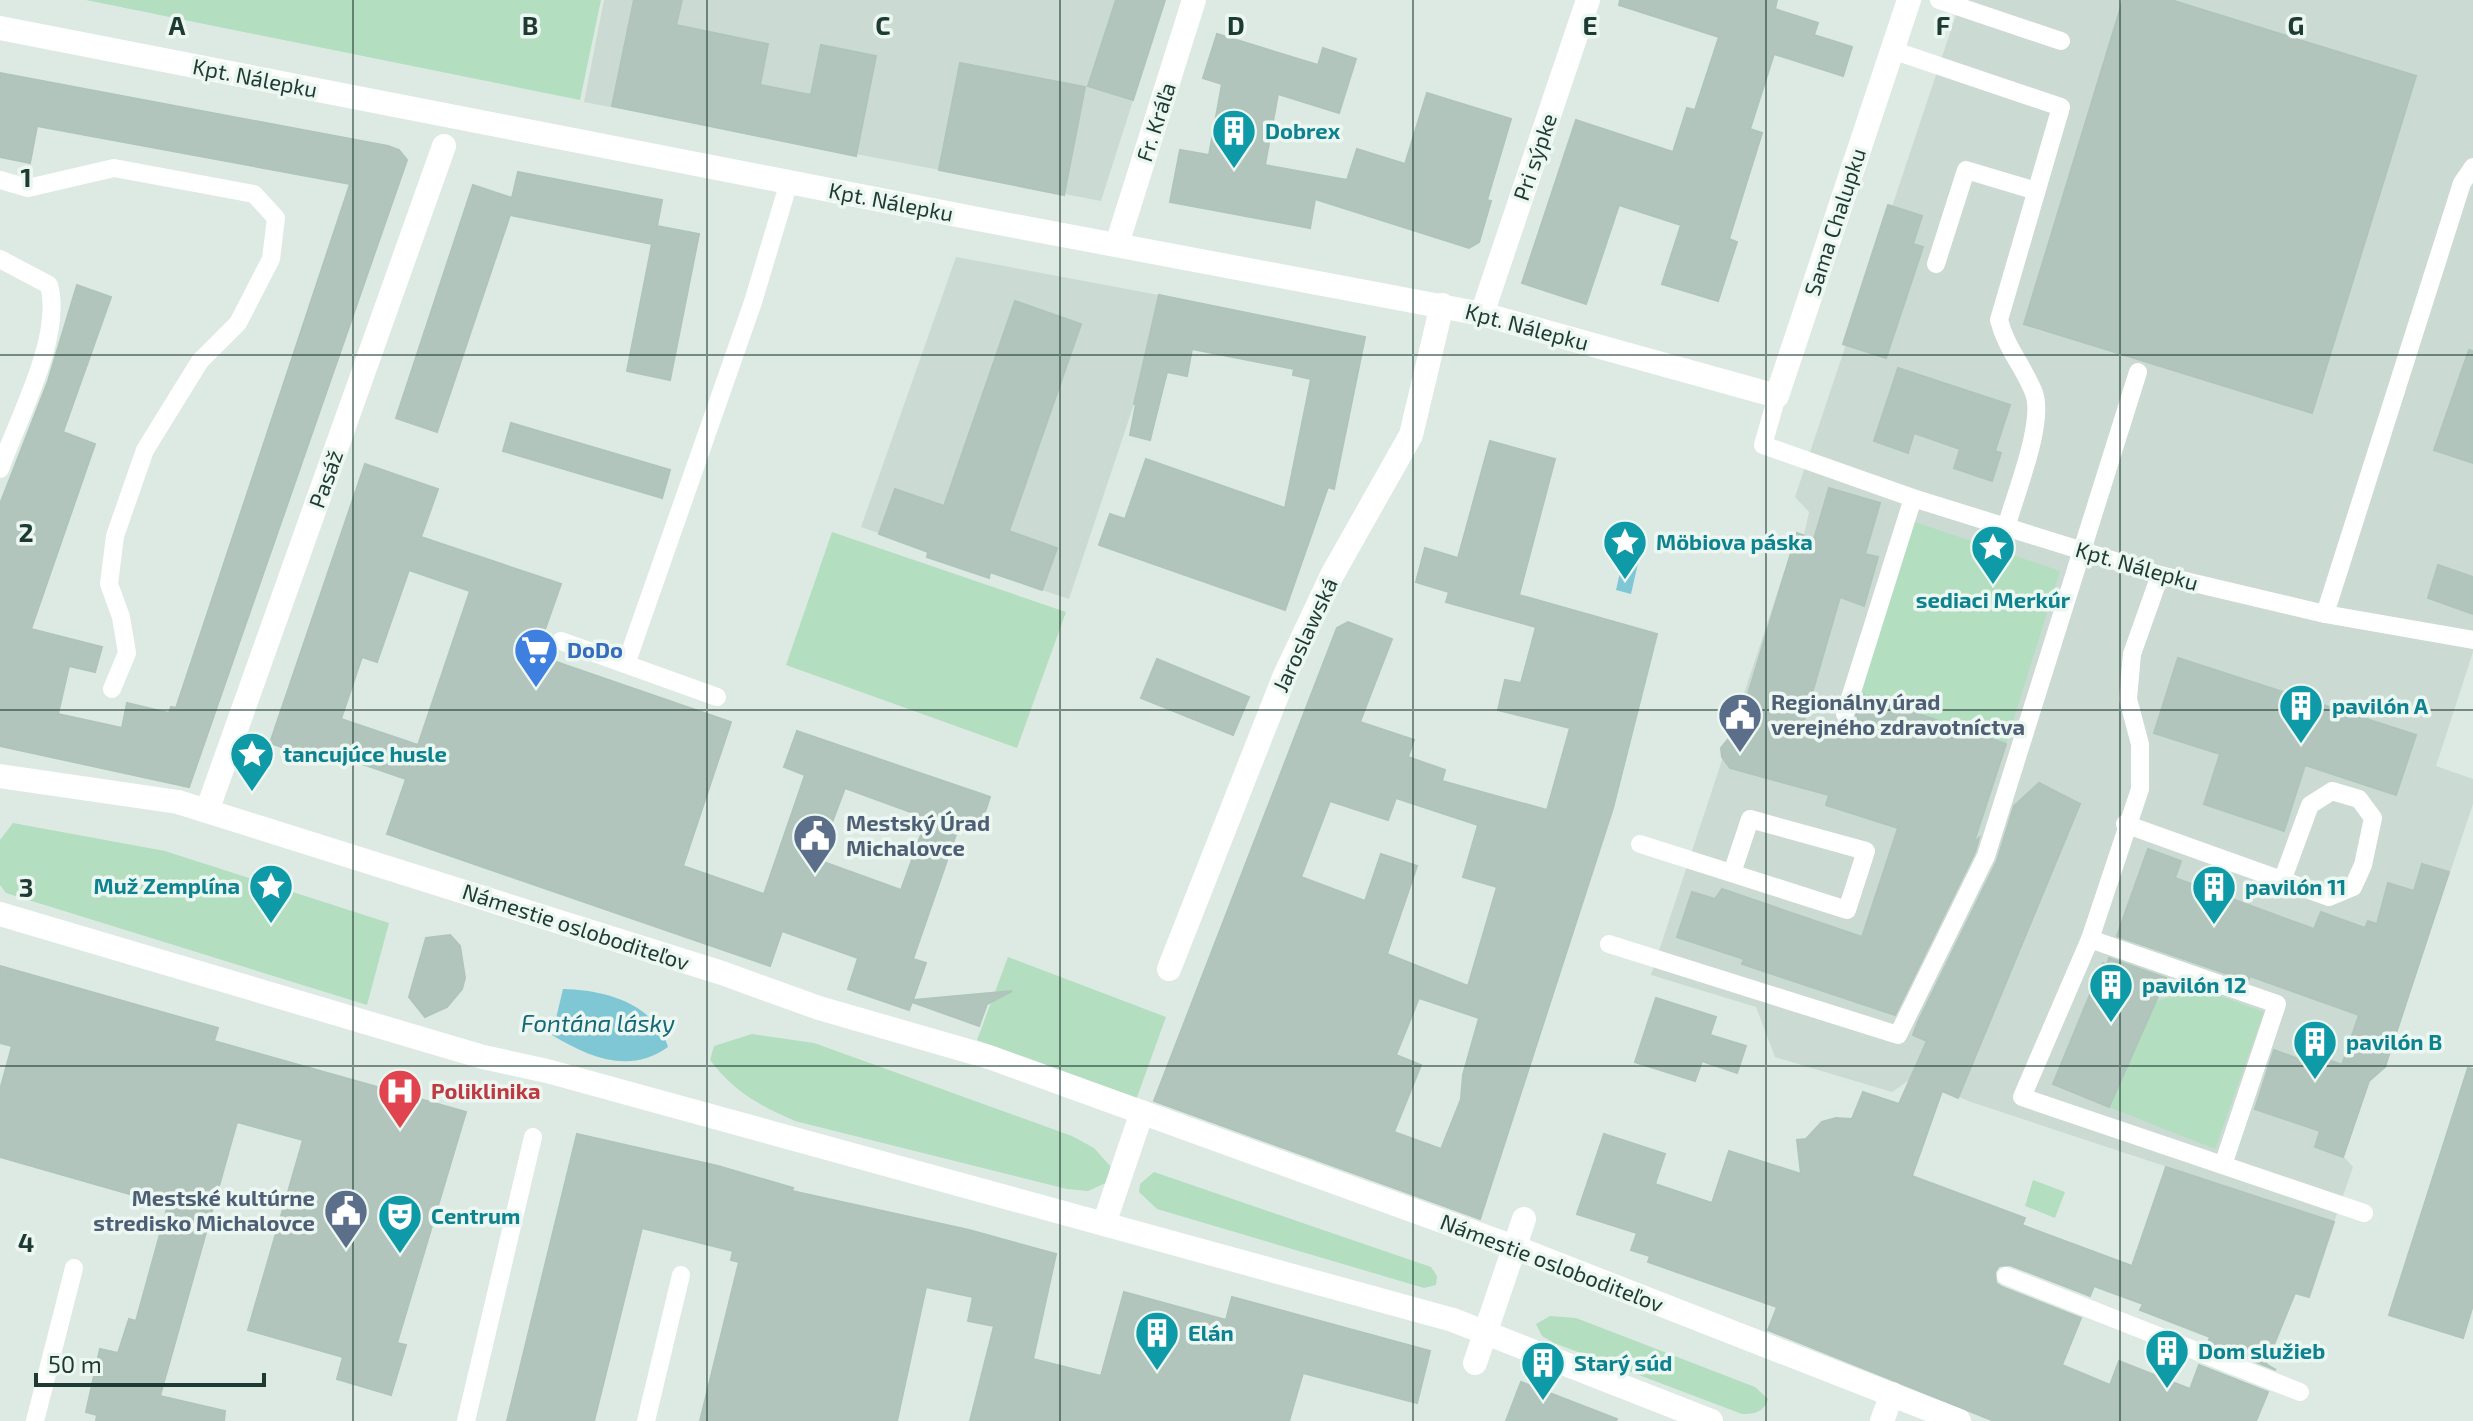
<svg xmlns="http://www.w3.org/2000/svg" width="2473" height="1421" viewBox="0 0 2473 1421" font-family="'Exo 2',sans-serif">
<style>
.built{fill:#cbdad3}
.green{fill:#b3debf}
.water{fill:#7fc7d5}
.building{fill:#b2c5bd;stroke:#afc4bb;stroke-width:2;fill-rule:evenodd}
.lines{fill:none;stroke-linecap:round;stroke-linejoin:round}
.service{stroke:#fff;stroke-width:18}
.pedestrian{stroke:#fff;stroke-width:24}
.minor{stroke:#fff;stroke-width:24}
.grid{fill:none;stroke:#1d3a33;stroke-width:2;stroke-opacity:0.55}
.labels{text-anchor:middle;stroke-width:7;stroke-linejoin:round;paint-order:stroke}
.street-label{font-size:22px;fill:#1d3a33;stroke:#edf7f2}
.culture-label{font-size:22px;font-weight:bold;fill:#0d838f;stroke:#edf7f2;text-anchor:start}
.shop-label{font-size:22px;font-weight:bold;fill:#366cbe;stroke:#edf7f2;text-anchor:start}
.service-label{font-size:22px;font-weight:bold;fill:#4e5e75;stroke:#edf7f2;text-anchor:start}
.health-label{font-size:22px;font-weight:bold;fill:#be3a42;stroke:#edf7f2;text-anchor:start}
.water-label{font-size:24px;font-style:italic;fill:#14687a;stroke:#edf7f2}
.grid-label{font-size:26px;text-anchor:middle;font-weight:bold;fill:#1d3a33;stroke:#edf7f2;stroke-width:7;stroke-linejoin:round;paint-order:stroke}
</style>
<rect width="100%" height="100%" fill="#ddeae4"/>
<!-- built -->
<g class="built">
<polygon points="604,0 1165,0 1101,201 584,102"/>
<polygon points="1961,0 2473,0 2473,652 2436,766 2473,779 2473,804 2385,1067 2372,1074 2344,1157 2353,1167 2334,1222 1971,1102 1912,1078 1892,1092 1775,1057 1756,1007 1651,975 1797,533 1804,535 1809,512 1795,497"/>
<polygon points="956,257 1159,295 1134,404 1069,599 991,573 989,578 927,557 928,551 861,527"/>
</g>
<!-- green -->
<g class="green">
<polygon points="86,0 601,0 580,100"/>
<polygon points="1912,521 2060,571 2006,744 1861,694"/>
<polygon points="832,532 1066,612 1017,748 786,665"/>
<polygon points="13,823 165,851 389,923 367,1005 6,893 0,885 0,840"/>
<polygon points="1008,957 1166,1017 1136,1100 977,1040"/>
<polygon points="2195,987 2264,1012 2215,1149 2109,1107 2155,1002"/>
<path d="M752 1034 814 1043 1072 1136 1094 1148 1111 1167 1106 1183 1088 1191 1067 1189 795 1121C760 1106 733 1091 710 1060L714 1046Z"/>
<polygon points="1154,1172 1431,1267 1437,1276 1436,1285 1424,1288 1157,1209 1139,1192 1140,1184"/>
<polygon points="2033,1180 2065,1192 2055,1218 2025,1206"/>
<path d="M1550 1316 1576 1318 1755 1387 1768 1399C1764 1412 1755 1414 1742 1414L1554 1343 1542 1336 1536 1324Z"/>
</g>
<!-- water -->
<g class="water">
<polygon points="1624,555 1639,559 1631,594 1616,590"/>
<path d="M563 989C605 990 654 1003 668 1047 629 1075 589 1057 552 1035Z"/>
</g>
<!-- building -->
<g class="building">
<polygon points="634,0 682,0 676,25 768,44 760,85 811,95 821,45 876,56 856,156 612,106"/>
<polygon points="1116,0 1165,0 1133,100 1088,86"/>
<polygon points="1620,0 1777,0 1775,9 1818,23 1814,35 1852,47 1843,76 1774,54 1750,129 1762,133 1729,239 1737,242 1718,301 1662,284 1681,225 1619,205 1586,304 1522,283 1576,120 1673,152 1687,108 1695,110 1719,37 1619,5"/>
<polygon points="2123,0 2171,0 2416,76 2312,413 2024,324"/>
<polygon points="1217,34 1318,65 1323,48 1356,59 1339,113 1278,94 1265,165 1347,180 1357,149 1405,164 1427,93 1511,119 1487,200 1491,201 1479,242 1469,248 1315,199 1310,228 1170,202 1180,150 1209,155 1222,84 1203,78"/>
<polygon points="960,63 1085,87 1064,195 939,170"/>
<polygon points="0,73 388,146 399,150 407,160 189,787 0,746 0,504 48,381 77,285 111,297 63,432 95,444 31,629 102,647 95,672 69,666 58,714 122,728 127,703 169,713 171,707 176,708 350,184 37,126 30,163 0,157"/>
<polygon points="518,172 662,200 657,226 699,234 670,380 627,371 652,244 510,215 437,432 396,418 473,185 512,198"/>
<polygon points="1888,205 1922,216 1913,244 1923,247 1886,358 1843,344"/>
<polygon points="1159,295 1365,337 1334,489 1328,487 1285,610 1099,545 1110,514 1125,519 1146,459 1285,508 1311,379 1293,375 1294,369 1192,349 1187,376 1167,372 1150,440 1130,435 1136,404 1134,404"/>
<polygon points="1015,301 1081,324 1009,531 1057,548 1042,590 990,572 989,578 927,557 928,552 879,534 895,489 944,506"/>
<polygon points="2469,350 2473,351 2473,463 2434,450"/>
<polygon points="1898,368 2010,405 1995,451 2001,453 1992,481 1954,468 1960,449 1914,433 1908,453 1874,441"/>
<polygon points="511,423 670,470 662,498 503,451"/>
<path d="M1490 441 1555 459 1519 595 1657 634 1613 808 1480 1219 1154 1101 1337 628 1348 622 1392 639 1360 722 1414 740 1408 757 1445 770 1442 781 1547 810 1570 728 1498 710 1505 680 1521 683 1536 627 1446 602 1449 592 1416 582 1425 548 1458 558ZM1396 798 1478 825 1463 877 1497 887 1468 986 1387 954 1417 866 1381 854 1365 901 1301 877 1330 801 1388 820ZM1419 998 1479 1018 1463 1075 1461 1099 1441 1149 1394 1132 1421 1065 1396 1055Z"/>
<path d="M365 464 438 489 421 537 561 584 536 655 731 722 683 866 764 894 805 775 784 767 797 731 990 797 981 824 962 817 913 959 926 963 913 1000 1012 991 987 1004 979 1026 912 1002 909 1010 848 989 858 958 782 931 770 966 387 834 406 779 330 753 326 763 270 743ZM409 570 470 591 418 745 341 719 362 657 377 662ZM845 788 927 818 901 890 818 860Z"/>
<polygon points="1829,488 1880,503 1865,554 1878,557 1864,606 1840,597 1802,728 1846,741 1864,695 2006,744 1974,842 1979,838 1975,852 1895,1015 1742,964 1744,959 1677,937 1692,892 1715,899 1722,889 1862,937 1898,828 1826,805 1829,795 1730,768 1722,757 1721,748 1738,727 1797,533 1814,539"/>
<polygon points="2438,565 2473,577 2473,614 2428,598"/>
<polygon points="2178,658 2416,735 2396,795 2305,765 2284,831 2204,804 2220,754 2154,733"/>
<polygon points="1157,659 1249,697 1233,735 1141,698"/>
<polygon points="2039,783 2080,804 1958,1098 1942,1091 1912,1176 2025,1218 2022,1225 2132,1266 2166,1167 2334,1222 2309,1297 2295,1293 2266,1364 2276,1370 2208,1343 2210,1337 2140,1310 2143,1304 2094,1286 2090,1296 2010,1265 1999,1266 1995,1272 1996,1283 2002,1287 2081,1318 2062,1365 2110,1385 2119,1361 2190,1389 2199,1365 2268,1392 2256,1421 1994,1421 1768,1330 1777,1307 1648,1262 1650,1256 1631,1250 1637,1233 1577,1214 1604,1134 1665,1154 1655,1184 1712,1203 1729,1151 1801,1174 1797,1140 1806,1139 1822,1122 1836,1118 1852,1119 1863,1092 1899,1104 1927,1041 1913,1035 1918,1022 1997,861 2014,806"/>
<polygon points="2148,849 2181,861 2175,878 2314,929 2321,912 2365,928 2368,921 2377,924 2388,883 2414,891 2422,864 2449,872 2385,1067 2369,1081 2343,1157 2315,1147 2320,1131 2255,1109 2274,1050 2321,1067 2324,1058 2342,1065 2359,1015 2250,976 2248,981 2117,936"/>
<polygon points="450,935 460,946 465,978 462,989 447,1007 425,1017 409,997 426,938"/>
<polygon points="2109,958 2166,978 2109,1107 2053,1084 2103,963 2107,965"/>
<polygon points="0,966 218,1028 214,1041 466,1112 397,1343 406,1345 391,1395 337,1379 343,1357 248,1330 303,1140 237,1122 160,1396 225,1411 224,1421 96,1421 97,1415 86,1412 100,1349 118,1353 129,1319 136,1321 168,1205 0,1157 0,1090 12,1046 0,1043"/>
<polygon points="1656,998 1716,1017 1710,1035 1746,1046 1737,1073 1702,1061 1695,1081 1635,1062"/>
<polygon points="2468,1068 2473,1069 2473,1305 2463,1338 2389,1315"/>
<polygon points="577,1134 718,1166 793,1188 792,1191 969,1230 1056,1254 1033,1359 1101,1376 1124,1292 1226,1320 1232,1297 1430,1351 1417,1403 1303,1373 1289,1421 970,1421 994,1326 968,1321 973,1297 926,1287 897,1421 700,1421 739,1262 731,1260 733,1251 642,1228 594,1421 507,1421"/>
<polygon points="1521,1382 1617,1419 1616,1421 1506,1421"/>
</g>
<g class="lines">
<!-- service -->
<g class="service">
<polyline points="1939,0 2061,41"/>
<path d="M1892 50 2061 107 1999 320C2006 348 2024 367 2034 393 2045 423 2014 497 2006 528"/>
<polyline points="0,180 28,188 114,168 254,194 276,218 271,259 238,323 200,361 145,450 115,536 109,584 121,617 127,653 112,689"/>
<path d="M0 259 49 285C63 337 18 418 0 469"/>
<polyline points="1936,264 1966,170 2036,191"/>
<polyline points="1777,396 1763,445 1913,498 2160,575 2325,614 2473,640"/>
<polyline points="2160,575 2132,654 2128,699 2140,744 2140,789 2090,939 2022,1097 2364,1213"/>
<polyline points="2325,614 2462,183 2473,167"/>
<polyline points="561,641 717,697"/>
<polyline points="626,664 753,302 789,182"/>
<polyline points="1845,714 1913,498"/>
<polyline points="2125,824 2329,897 2353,887 2363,865 2373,818 2359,799 2332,791 2310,805 2282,881"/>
<polyline points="1640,844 1847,910 1866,851 1750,819 1732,873"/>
<polyline points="2090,939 2277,1004 2223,1165"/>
<polyline points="1609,944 1898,1035 1986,856 2138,372"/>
<polyline points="2006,1276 2300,1392"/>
<polyline points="35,1421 74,1268"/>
<polyline points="466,1421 533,1137"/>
<polyline points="646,1421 681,1275"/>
</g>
<!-- pedestrian -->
<g class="pedestrian">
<polyline points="0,776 178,802 722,973 819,1008 989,1057 1514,1247 1959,1421"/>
<polyline points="207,811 444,146"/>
<polyline points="0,914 483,1057 547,1071 1453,1320 1711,1421"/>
<polyline points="1104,1224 1142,1112"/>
<polyline points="1475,1363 1524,1219"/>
<polyline points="1882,1421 1892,1394"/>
</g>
<!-- minor -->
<g class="minor">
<polyline points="0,28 983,220 1482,314 1777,396 1909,0"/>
<polyline points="1117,244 1194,0"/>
<polyline points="1482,314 1588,0"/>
<polyline points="1169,969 1285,675 1332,575 1411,435 1442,305"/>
</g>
</g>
<!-- grid -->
<path class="grid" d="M353 0V1421M707 0V1421M1060 0V1421M1413 0V1421M1766 0V1421M2120 0V1421M0 355H2473M0 710H2473M0 1066H2473"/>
<!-- icons -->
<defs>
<g id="building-pin" transform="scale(2.3)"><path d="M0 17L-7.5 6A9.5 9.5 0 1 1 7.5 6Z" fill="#0f9aa8" stroke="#edf7f2"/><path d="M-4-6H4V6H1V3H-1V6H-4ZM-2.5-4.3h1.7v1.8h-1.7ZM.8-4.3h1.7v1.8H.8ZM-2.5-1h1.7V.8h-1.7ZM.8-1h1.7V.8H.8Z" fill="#fff"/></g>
<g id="sight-pin" transform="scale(2.3)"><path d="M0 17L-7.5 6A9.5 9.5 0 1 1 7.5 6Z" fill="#0f9aa8" stroke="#edf7f2"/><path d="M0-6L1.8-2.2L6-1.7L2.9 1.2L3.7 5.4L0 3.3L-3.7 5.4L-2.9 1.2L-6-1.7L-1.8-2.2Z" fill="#fff"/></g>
<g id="supermarket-pin" transform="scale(2.3)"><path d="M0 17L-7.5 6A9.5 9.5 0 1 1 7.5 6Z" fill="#3f7fe0" stroke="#edf7f2"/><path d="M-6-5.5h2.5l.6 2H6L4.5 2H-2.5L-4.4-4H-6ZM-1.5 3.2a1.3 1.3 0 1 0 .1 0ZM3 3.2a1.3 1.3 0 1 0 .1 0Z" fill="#fff"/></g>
<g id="civic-pin" transform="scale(2.3)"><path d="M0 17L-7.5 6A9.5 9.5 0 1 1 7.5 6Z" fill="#5c6f8a" stroke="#edf7f2"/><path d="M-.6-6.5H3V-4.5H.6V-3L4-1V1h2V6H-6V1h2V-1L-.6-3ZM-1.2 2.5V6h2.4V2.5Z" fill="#fff"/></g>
<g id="hospital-pin" transform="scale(2.3)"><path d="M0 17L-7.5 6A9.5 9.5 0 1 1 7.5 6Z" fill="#e0444e" stroke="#edf7f2"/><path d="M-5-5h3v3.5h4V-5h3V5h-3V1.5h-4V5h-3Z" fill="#fff"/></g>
<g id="theatre-pin" transform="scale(2.3)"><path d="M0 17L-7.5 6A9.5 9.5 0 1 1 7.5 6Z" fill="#0f9aa8" stroke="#edf7f2"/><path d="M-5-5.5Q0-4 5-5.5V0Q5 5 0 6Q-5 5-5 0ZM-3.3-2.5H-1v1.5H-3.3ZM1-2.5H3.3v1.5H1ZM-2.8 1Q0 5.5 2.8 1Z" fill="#fff"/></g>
</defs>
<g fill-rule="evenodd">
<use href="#building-pin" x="1234" y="131"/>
<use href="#sight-pin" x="1625" y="542"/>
<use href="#sight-pin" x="1993" y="547"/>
<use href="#supermarket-pin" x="536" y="650"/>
<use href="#building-pin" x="2301" y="706"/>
<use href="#civic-pin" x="1740" y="715"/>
<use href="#sight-pin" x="252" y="754"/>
<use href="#civic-pin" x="815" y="836"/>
<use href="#sight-pin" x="271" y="886"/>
<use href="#building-pin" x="2214" y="887"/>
<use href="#building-pin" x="2111" y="985"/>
<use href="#building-pin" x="2315" y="1042"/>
<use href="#hospital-pin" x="400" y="1091"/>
<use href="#civic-pin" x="346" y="1211"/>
<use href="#theatre-pin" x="400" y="1216"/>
<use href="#building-pin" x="1157" y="1333"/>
<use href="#building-pin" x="2167" y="1351"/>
<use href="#building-pin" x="1543" y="1363"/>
</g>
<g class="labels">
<!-- street labels -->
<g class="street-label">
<text transform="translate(255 78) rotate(11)" y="8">Kpt. Nálepku</text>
<text transform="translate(1156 122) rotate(-72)" y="8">Fr. Kráľa</text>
<text transform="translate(1535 157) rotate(-71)" y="8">Pri sýpke</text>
<text transform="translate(891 202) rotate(11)" y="8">Kpt. Nálepku</text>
<text transform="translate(1835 222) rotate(-72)" y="8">Sama Chalupku</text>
<text transform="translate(1527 327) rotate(15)" y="8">Kpt. Nálepku</text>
<text transform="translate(326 479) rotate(-70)" y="8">Pasáž</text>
<text transform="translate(2137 566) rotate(16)" y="8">Kpt. Nálepku</text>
<text transform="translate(1305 635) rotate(-65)" y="8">Jaroslawská</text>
<text transform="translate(576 927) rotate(18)" y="8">Námestie osloboditeľov</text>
<text transform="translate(1552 1263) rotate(21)" y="8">Námestie osloboditeľov</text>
</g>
<!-- culture labels -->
<g class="culture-label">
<text x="1265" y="139">Dobrex</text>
<text x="1656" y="550">Möbiova páska</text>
<text x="1993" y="608" text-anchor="middle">sediaci Merkúr</text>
<text x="2332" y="714">pavilón A</text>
<text x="283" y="762">tancujúce husle</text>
<text x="240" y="894" text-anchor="end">Muž Zemplína</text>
<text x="2245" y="895">pavilón 11</text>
<text x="2142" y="993">pavilón 12</text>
<text x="2346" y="1050">pavilón B</text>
<text x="431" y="1224">Centrum</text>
<text x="1188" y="1341">Elán</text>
<text x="2198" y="1359">Dom služieb</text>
<text x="1574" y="1371">Starý súd</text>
</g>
<!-- shop labels -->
<g class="shop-label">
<text x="567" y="658">DoDo</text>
</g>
<!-- service labels -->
<g class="service-label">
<text x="1771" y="710">Regionálny úrad<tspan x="1771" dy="25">verejného zdravotníctva</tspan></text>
<text x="846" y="831">Mestský Úrad<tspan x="846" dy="25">Michalovce</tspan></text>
<text x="315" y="1206" text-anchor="end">Mestské kultúrne<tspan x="315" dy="25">stredisko Michalovce</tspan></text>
</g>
<!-- health labels -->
<g class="health-label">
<text x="431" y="1099">Poliklinika</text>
</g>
<!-- water labels -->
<g class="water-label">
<text x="598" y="1032">Fontána lásky</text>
</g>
</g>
<g class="grid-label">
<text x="177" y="35">A</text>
<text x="530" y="35">B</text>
<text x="883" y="35">C</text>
<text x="1236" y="35">D</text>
<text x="1590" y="35">E</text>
<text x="1943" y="35">F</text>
<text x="2296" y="35">G</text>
<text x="26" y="187">1</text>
<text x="26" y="542">2</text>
<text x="26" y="897">3</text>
<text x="26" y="1252">4</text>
</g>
<!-- scale -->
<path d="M36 1373v12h228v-12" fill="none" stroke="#1d3a33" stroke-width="4"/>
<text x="48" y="1373" font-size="24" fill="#1d3a33" stroke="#edf7f2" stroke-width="6" paint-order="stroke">50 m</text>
</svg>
